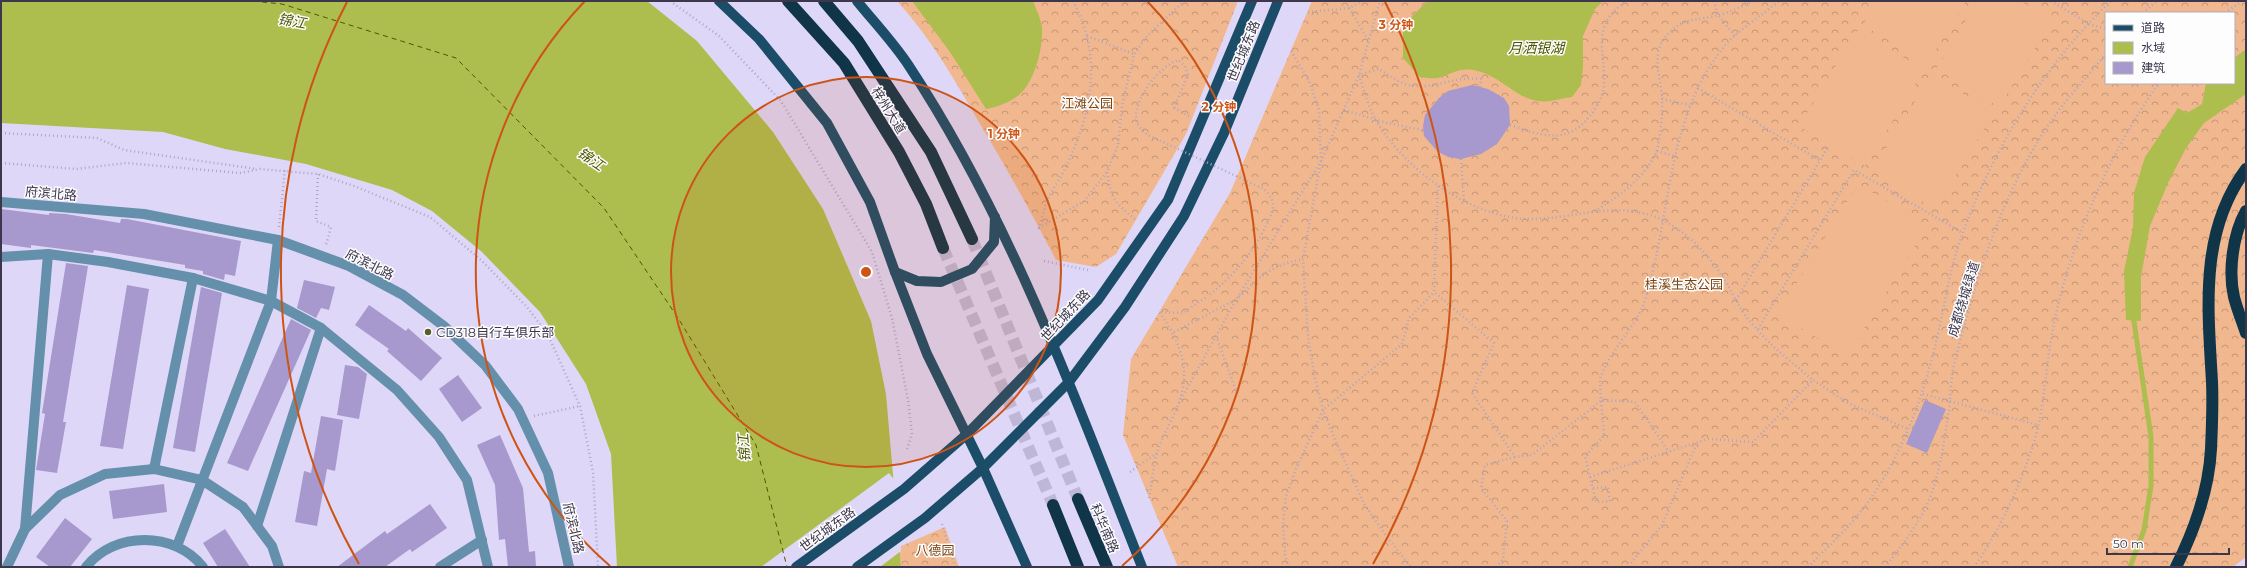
<svg xmlns="http://www.w3.org/2000/svg" width="2247" height="568" viewBox="0 0 2247 568" font-family="Montserrat,'Noto Sans SC',sans-serif">
<style>
.forest{fill:url(#forest-crowns);fill-rule:evenodd}
.pitch{fill:#f1b78e}
.water{fill:#adbe4e}
.pier{fill:#dfd7f8}
.lines{fill:none;stroke-linecap:round;stroke-linejoin:round}
.stream{stroke:#adbe4e;stroke-width:5}
.ferry{stroke:#4d5600;stroke-width:1;stroke-dasharray:5 4;stroke-linecap:butt}
.building{fill:#a799cd}
.highway-tunnel{stroke:#bfb7d6;stroke-width:12;stroke-dasharray:12 6;stroke-linecap:butt}
.path{stroke:#ada6c4;stroke-width:2.5;stroke-dasharray:1 3;stroke-linecap:butt}
.minor{stroke:#6590ab;stroke-width:10}
.major{stroke:#1b4d69;stroke-width:10}
.highway{stroke:#103549;stroke-width:12}
.path-bridge{stroke:#ada6c4;stroke-width:2.5;stroke-dasharray:1 3;stroke-linecap:butt}
.ring{fill:none;stroke:#ce5416;stroke-width:2}
.poi-dot{fill:#565e2d;stroke:#fdfdfd;stroke-width:1.5}
.labels{text-anchor:middle;stroke-width:3;stroke-linejoin:round;paint-order:stroke}
.street-label{font-size:13px;fill:#3d374e;stroke:#fdfdfd}
.park-label{font-size:13px;fill:#7e4410;stroke:#fdfdfd}
.poi-label{font-size:13px;fill:#3d374e;stroke:#fdfdfd;text-anchor:start}
.water-label{font-size:14px;font-style:italic;fill:#4d5600;stroke:#fdfdfd}
.centre{fill:#ce5416;stroke:#fdfdfd;stroke-width:2}
.ring-label{font-size:12px;text-anchor:middle;font-weight:bold;fill:#ce5416;stroke:#fdfdfd;stroke-width:3;stroke-linejoin:round;paint-order:stroke}
</style>
<defs>
<pattern id="forest-crowns" width="20" height="18" patternUnits="userSpaceOnUse"><rect width="20" height="18" fill="#f1b78e"/><path d="M2 6a3 3 0 1 1 6 0M12 15a3 3 0 1 1 6 0" fill="none" stroke="#c49676"/></pattern>
</defs>
<rect width="100%" height="100%" fill="#dfd7f8"/>
<!-- forest -->
<g class="forest">
<path d="M897 1H1238L1186 134 1116 254 1096 267 1056 260C1031 212 1005 165 977 119 954 78 929 36 897 1Z"/>
<path d="M1312 1H2246V557L2233 567H1178L1123 435 1131 359 1230 193ZM2106 13H2234V83H2106Z"/>
<polygon points="945,527 959,567 901,567 899,547"/>
</g>
<!-- pitch -->
<g class="pitch">
<polygon points="1877,1 1966,1 1927,64 1863,25"/>
<polygon points="1978,1 2020,1 2052,20 1999,107 1936,69"/>
<polygon points="1858,30 1924,70 1865,166 1799,126"/>
<polygon points="1932,74 1994,113 1935,209 1872,171"/>
<polygon points="1858,184 1927,226 1847,356 1778,314"/>
</g>
<!-- water -->
<g class="water">
<polygon points="1,1 647,1 697,41 773,132 823,209 871,321 886,394 901,567 617,567 611,454 586,384 540,312 482,252 432,211 392,190 306,164 225,149 163,132 1,123"/>
<path d="M912 1H1033C1036 9 1041 19 1042 28 1043 48 1035 80 1020 94 1011 102 997 107 986 109L950 52Z"/>
<path d="M1428 1H1603L1595 9 1583 36V67L1581 85 1572 97C1562 98 1548 103 1538 101 1513 97 1501 75 1473 70 1458 68 1452 74 1438 78 1433 79 1426 78 1420 77L1403 58V30L1413 15Z"/>
<polygon points="2246,49 2246,94 2204,123 2186,148 2168,183 2150,226 2141,277 2141,321 2126,320 2124,271 2133,228 2134,193 2145,157 2178,108 2187,113 2202,104 2206,83 2234,83 2234,58"/>
</g>
<!-- pier -->
<polygon class="pier" points="889,473 896,482 901,551 880,567 761,567"/>
<g class="lines">
<!-- stream -->
<polyline class="stream" points="2130,567 2144,530 2151,486 2151,437 2133,315"/>
<!-- ferry -->
<polyline class="ferry" points="253,1 282,4 456,58 604,208 678,318 756,445 787,567"/>
</g>
<!-- building -->
<g class="building">
<polygon points="1472,85 1488,89 1504,98 1509,106 1510,125 1497,144 1481,154 1461,159 1448,157 1437,151 1424,136 1423,126 1425,115 1439,98 1448,91"/>
<polygon points="1,209 49,215 49,213 66,214 120,223 121,219 127,219 241,241 235,276 225,274 224,280 203,274 203,271 185,268 185,265 94,250 93,253 31,245 31,248 1,244"/>
<polygon points="66,263 88,266 63,422 66,422 57,473 36,470 45,414 42,413"/>
<polygon points="304,280 335,287 329,310 321,308 316,318 297,308"/>
<polygon points="127,285 149,289 123,449 100,446"/>
<polygon points="201,287 222,293 195,452 173,448"/>
<polygon points="369,305 406,331 408,328 442,358 421,381 387,351 389,349 355,325"/>
<polygon points="291,319 311,330 248,471 227,463"/>
<polygon points="345,365 358,367 367,374 359,419 337,415"/>
<polygon points="458,375 482,408 462,422 439,389"/>
<polygon points="1925,400 1946,409 1927,453 1906,444"/>
<polygon points="321,416 343,420 335,471 327,469 317,526 295,522 304,471 311,473"/>
<polygon points="500,435 523,488 529,552 535,551 536,567 508,567 505,539 499,540 495,485 477,445"/>
<polygon points="164,484 167,512 113,519 109,491"/>
<polygon points="430,504 447,528 412,552 410,549 385,567 337,567 385,531 387,534"/>
<polygon points="65,518 92,539 70,567 50,567 36,557"/>
<polygon points="225,529 250,567 218,567 203,543"/>
</g>
<g class="lines">
<!-- highway-tunnel -->
<g class="highway-tunnel">
<polyline points="972,239 1078,499"/>
<polyline points="943,248 1053,505"/>
</g>
<!-- path -->
<g class="path">
<polyline points="670,1 719,36 781,101 872,252 892,318 908,400 912,434 907,449"/>
<path d="M1073 1C1103 57 1092 112 1066 167 1061 178 1053 188 1048 199 1044 208 1042 218 1039 228L1084 201 1107 172 1118 145 1122 106 1134 54 1148 35 1184 1"/>
<polyline points="1714,1 1718,15 1736,37"/>
<polyline points="2051,1 2089,24 2106,29"/>
<polyline points="1349,8 1368,40"/>
<polyline points="1308,12 1349,8 1363,1"/>
<polyline points="2143,13 2157,1"/>
<polyline points="2225,13 2242,1"/>
<polyline points="1087,36 1134,54"/>
<polyline points="1291,51 1309,81 1319,110 1321,161 1303,259 1308,337 1315,378 1323,410 1334,437 1364,504 1387,537 1411,567"/>
<path d="M1480 87 1481 79C1454 75 1431 92 1405 84 1396 81 1387 73 1378 69L1359 75C1364 90 1368 107 1376 120 1405 171 1476 222 1537 219 1581 217 1622 199 1664 221 1692 235 1711 258 1727 284 1733 294 1738 306 1745 315 1764 341 1789 360 1813 380"/>
<polyline points="1698,88 1819,160"/>
<polyline points="1662,99 1690,105"/>
<polyline points="1174,108 1189,116"/>
<polyline points="1344,110 1387,123 1423,130"/>
<path d="M1510 125C1541 135 1566 146 1590 116 1596 108 1603 97 1604 86 1606 51 1589 25 1627 1"/>
<polyline points="1,133 97,138 124,150 257,169"/>
<polyline points="1657,151 1674,156"/>
<polyline points="1461,159 1464,200"/>
<polyline points="1,163 76,169 126,163 240,173 260,169 318,174 354,186 430,217 481,260 527,307 548,335 580,406 593,472 598,567"/>
<path d="M1107 172C1112 200 1113 201 1136 220"/>
<polyline points="318,174 316,221 331,227 326,245"/>
<polyline points="1438,186 1434,292 1494,343 1472,393 1515,457 1532,455 1602,400 1635,402 1669,452"/>
<path d="M1598 209C1622 194 1643 179 1656 153 1660 143 1663 110 1662 99 1661 75 1649 52 1669 33 1686 16 1699 21 1719 15 1730 12 1743 6 1753 1"/>
<polyline points="279,227 285,170"/>
<polyline points="1044,261 1088,270"/>
<path d="M1239 297C1262 274 1271 266 1303 259"/>
<polyline points="1736,300 1828,147"/>
<polyline points="1758,329 1854,170 1963,233"/>
<polyline points="1174,332 1235,300"/>
<polyline points="1216,336 1238,396"/>
<polyline points="1923,394 2038,425"/>
<polyline points="1179,403 1236,300 1321,161 1359,75 1380,1"/>
<polyline points="534,416 580,406"/>
<polyline points="1130,472 1157,453"/>
<polyline points="1590,477 1708,439 1753,442 1813,380 1848,403 1908,429"/>
<path d="M1593 488 1608 487 1610 501 1596 502 1585 456 1604 436C1604 424 1598 385 1601 376 1610 351 1637 325 1645 300 1672 214 1665 121 1723 48 1734 33 1764 14 1779 1"/>
<path d="M1149 498C1152 483 1153 467 1157 453 1162 436 1172 421 1178 405 1192 370 1180 341 1159 312L1183 313 1208 296"/>
<polyline points="942,524 955,567"/>
<polyline points="1288,567 1285,555 1283,524 1286,496 1296,469 1323,410 1402,344 1409,318 1434,292"/>
<polyline points="1496,567 1503,559 1507,521 1481,488 1485,465 1515,457"/>
<polyline points="1631,567 1631,563 1662,525 1697,443"/>
<path d="M1808 567C1829 546 1851 526 1868 502 1901 456 1922 401 1935 346 1944 311 1948 275 1960 241 1991 152 2043 66 2111 1"/>
<path d="M1885 567C1899 550 1912 532 1923 513 1938 485 1943 448 1948 416 1951 400 1950 382 1954 365 1976 277 2004 184 2059 110 2074 91 2090 73 2106 54"/>
<path d="M1974 567C2001 530 2031 463 2040 418 2046 384 2048 348 2056 314 2075 232 2110 152 2159 83"/>
</g>
<!-- minor -->
<g class="minor">
<polyline points="1,202 144,214 278,240 349,266 403,295 445,327 485,365 518,409 548,473 569,567"/>
<polyline points="1,257 48,254 108,262 193,278 271,301 321,328 397,390 439,437 467,480 488,567"/>
<polyline points="154,469 193,278"/>
<polyline points="257,526 321,328"/>
<polyline points="25,529 48,254"/>
<polyline points="177,546 271,301 278,240"/>
<polyline points="7,567 25,529 60,495 105,474 154,469 202,480 243,507 272,546 279,567"/>
<path d="M86 567C114 531 175 531 203 567"/>
<polyline points="440,567 482,540"/>
</g>
<!-- major -->
<g class="major">
<polyline points="719,1 759,39 827,123 870,202 895,272 927,354 983,468 1027,567"/>
<path d="M857 1C874 22 894 43 909 66 1011 221 1074 396 1142 567"/>
<polyline points="895,272 917,281 941,282 972,269 994,242 995,217"/>
<polyline points="796,567 904,489 967,434 1098,300 1168,200 1252,1"/>
<polyline points="857,567 925,518 983,468 1069,382 1125,307 1184,216 1224,133 1278,1"/>
</g>
<!-- highway -->
<g class="highway">
<polyline points="788,1 844,63 899,152 926,204 943,248"/>
<polyline points="824,1 858,41 931,152 972,239"/>
<path d="M2246 211C2233 234 2228 271 2234 297 2237 309 2242 321 2246 333"/>
<polyline points="1078,499 1107,567"/>
<polyline points="1053,505 1078,567"/>
<path d="M2176 567C2194 531 2209 489 2211 449 2212 427 2213 404 2212 382 2208 309 2199 232 2246 169"/>
</g>
<!-- path-bridge -->
<path class="path-bridge" d="M1174 108 1188 74 1185 66 1178 60C1160 66 1135 97 1136 118 1136 125 1143 131 1148 135L1264 189C1268 193 1272 198 1273 204 1274 212 1268 221 1265 228 1249 258 1234 275 1208 296"/>
</g>
<!-- distance rings -->
<circle cx="866" cy="272" r="195" fill="#ce5416" fill-opacity=".12"/>
<g class="ring">
<circle cx="866" cy="272" r="195"/>
<path d="M610 566A390 390 0 0 1 585 1M1147 1A390 390 0 0 1 1122 566"/>
<path d="M359 564A585 585 0 0 1 347 2M1385 2A585 585 0 0 1 1373 564"/>
</g>
<!-- markers -->
<circle class="poi-dot" cx="428" cy="332" r="4"/>
<g class="labels">
<!-- street labels -->
<g class="street-label">
<text transform="translate(1243 51) rotate(-68)" y="5">世纪城东路</text>
<text transform="translate(889 110) rotate(58)" y="5">梓州大道</text>
<text transform="translate(51 193) rotate(5)" y="5">府滨北路</text>
<text transform="translate(370 264) rotate(27)" y="5">府滨北路</text>
<text transform="translate(1963 299) rotate(-73)" y="5">成都绕城绿道</text>
<text transform="translate(1065 315) rotate(-47)" y="5">世纪城东路</text>
<text transform="translate(574 528) rotate(77)" y="5">府滨北路</text>
<text transform="translate(1105 528) rotate(67)" y="5">科华南路</text>
<text transform="translate(827 529) rotate(-36)" y="5">世纪城东路</text>
</g>
<!-- park labels -->
<g class="park-label">
<text x="1087" y="108">江滩公园</text>
<text x="1684" y="289">桂溪生态公园</text>
<text x="935" y="555">八德园</text>
</g>
<!-- poi labels -->
<g class="poi-label">
<text x="436" y="337">CD318自行车俱乐部</text>
</g>
<!-- water labels -->
<g class="water-label">
<text transform="translate(292 21) rotate(10)" y="5">锦江</text>
<text x="1536" y="53">月洒银湖</text>
<text transform="translate(591 159) rotate(34)" y="5">锦江</text>
<text transform="translate(744 448) rotate(-95)" y="5">锦江</text>
</g>
</g>
<circle cx="866" cy="272" r="6" class="centre"/>
<g class="ring-label">
<text x="1396" y="29">3 分钟</text>
<text x="1219" y="111">2 分钟</text>
<text x="1004" y="138">1 分钟</text>
</g>
<!-- border -->
<rect width="2247" height="568" fill="none" stroke="#3d374e" stroke-width="4"/>
<!-- legend -->
<rect x="2105" y="12" width="130" height="72" fill="#fdfdfd" stroke="#b0aeb7"/>
<rect x="2113" y="25" width="20" height="6" fill="#1b4d69" stroke="#b0aeb7"/>
<text x="2141" y="32" font-size="12" fill="#3d374e">道路</text>
<rect x="2113" y="42" width="20" height="12" fill="#adbe4e" stroke="#b0aeb7"/>
<text x="2141" y="52" font-size="12" fill="#3d374e">水域</text>
<rect x="2113" y="62" width="20" height="12" fill="#a799cd" stroke="#b0aeb7"/>
<text x="2141" y="72" font-size="12" fill="#3d374e">建筑</text>
<!-- scale -->
<path d="M2107 548v6h122v-6" fill="none" stroke="#3d374e" stroke-width="2"/>
<text x="2113" y="548" font-size="12" fill="#3d374e" stroke="#fdfdfd" stroke-width="3" paint-order="stroke">50 m</text>
</svg>
